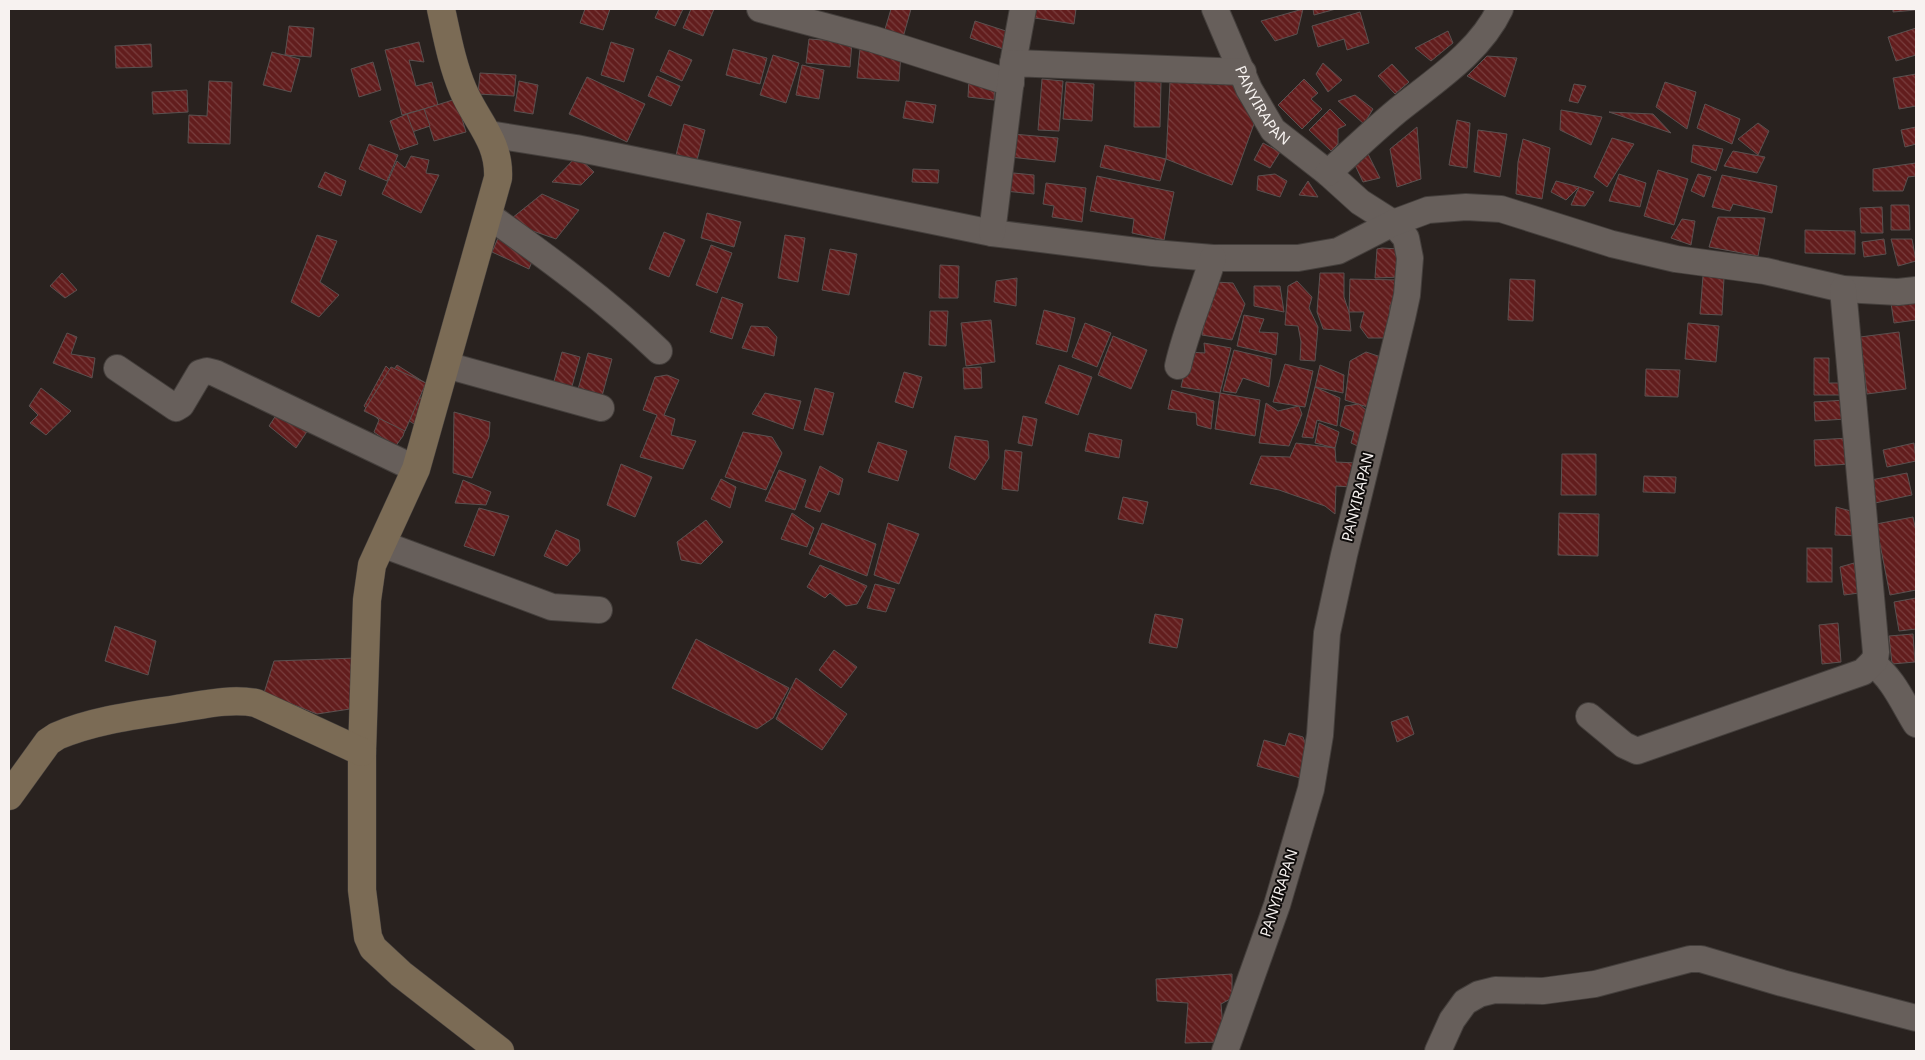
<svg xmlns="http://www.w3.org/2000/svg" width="1925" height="1060" viewBox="0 0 1925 1060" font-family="'Noto Sans',sans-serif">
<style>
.building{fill:url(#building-back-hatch);stroke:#5a5150}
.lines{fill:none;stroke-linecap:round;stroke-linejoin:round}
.street-casing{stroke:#443f3c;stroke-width:28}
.secondary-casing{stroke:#443f3c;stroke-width:29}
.street{stroke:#675f5b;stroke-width:26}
.secondary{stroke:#7b6b55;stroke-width:28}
.labels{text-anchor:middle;stroke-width:4;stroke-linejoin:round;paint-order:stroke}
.street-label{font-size:15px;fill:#f7f2f0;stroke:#0f0c0b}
</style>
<defs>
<pattern id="building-back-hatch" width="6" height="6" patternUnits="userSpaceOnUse" patternTransform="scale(1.25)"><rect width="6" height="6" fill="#621d1d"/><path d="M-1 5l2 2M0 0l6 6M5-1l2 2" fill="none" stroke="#793e3e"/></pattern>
</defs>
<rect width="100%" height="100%" fill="#29221f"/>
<!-- building -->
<g class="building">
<polygon points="585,9 610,9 603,30 580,23"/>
<polygon points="659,9 683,9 675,26 655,18"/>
<polygon points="691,9 714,9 703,36 683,28"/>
<polygon points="891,9 911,9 902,41 883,36"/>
<polygon points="1030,9 1076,9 1074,24 1028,17"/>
<polygon points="1303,9 1297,34 1275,41 1261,21"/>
<polygon points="1313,9 1336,9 1314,15"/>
<polygon points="1893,9 1916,9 1916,10 1893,12"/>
<polygon points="1360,12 1369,43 1347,50 1344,39 1318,47 1312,26"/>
<polygon points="975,21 1009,32 1003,49 970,38"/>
<polygon points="289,26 314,28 311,57 285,55"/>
<polygon points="1916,28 1916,55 1896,61 1888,37"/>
<polygon points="1448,31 1453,43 1431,61 1415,48"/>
<polygon points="809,39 852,42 850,67 806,63"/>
<polygon points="419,42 424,62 409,60 416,86 432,82 438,105 402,115 385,50"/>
<polygon points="611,42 634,49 624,82 601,75"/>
<polygon points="151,44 152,67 116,68 115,46"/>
<polygon points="733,49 767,58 760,84 726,75"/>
<polygon points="860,49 901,53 899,81 857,78"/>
<polygon points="669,50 692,60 682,81 660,71"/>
<polygon points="272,52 300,59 291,92 263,85"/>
<polygon points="773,55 799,63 786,103 760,95"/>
<polygon points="1487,56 1517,58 1505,97 1467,76"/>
<polygon points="373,62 381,90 359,97 351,69"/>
<polygon points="1323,63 1342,80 1328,92 1316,74"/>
<polygon points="1392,64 1409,82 1395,94 1378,76"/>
<polygon points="802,65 824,70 819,99 796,95"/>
<polygon points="480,73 516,75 514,96 478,94"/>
<polygon points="1916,74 1916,106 1899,109 1893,78"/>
<polygon points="657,76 680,86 671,106 648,96"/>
<polygon points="587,77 645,104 627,142 569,114"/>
<polygon points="1229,78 1255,121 1232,185 1166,159 1170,82"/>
<polygon points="969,79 995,82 994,100 968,97"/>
<polygon points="1042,79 1063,81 1059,131 1038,130"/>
<polygon points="1304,79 1318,93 1311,99 1322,109 1302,129 1278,105"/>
<polygon points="209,81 232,82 230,144 188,143 189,115 207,116"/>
<polygon points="519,81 538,85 533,114 514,111"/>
<polygon points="1135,81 1161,82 1160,127 1134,127"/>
<polygon points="1066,82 1094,84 1092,121 1063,119"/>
<polygon points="1665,82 1696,92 1687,129 1656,107"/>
<polygon points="1574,84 1586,86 1578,103 1569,101"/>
<polygon points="187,90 188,112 153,114 152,92"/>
<polygon points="1355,95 1373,109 1364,124 1338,101"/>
<polygon points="456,99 466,132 434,141 424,109"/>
<polygon points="906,101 936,105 933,123 903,118"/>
<polygon points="1705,104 1740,119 1732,144 1697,128"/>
<polygon points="424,109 430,126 412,132 407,114"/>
<polygon points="1330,109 1346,125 1338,129 1338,144 1331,151 1309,130"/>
<polygon points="1561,110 1602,117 1591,145 1560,130"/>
<polygon points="1609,112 1653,114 1671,133"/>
<polygon points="407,114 418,144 400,150 390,121"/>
<polygon points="1457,120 1470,123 1467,168 1449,165"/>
<polygon points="1758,123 1769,131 1758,155 1738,139"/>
<polygon points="684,124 705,130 697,160 676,155"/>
<polygon points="1417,127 1421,179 1397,187 1390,149"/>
<polygon points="1916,127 1916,144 1905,147 1901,130"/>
<polygon points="1478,130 1507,134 1500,177 1474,172"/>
<polygon points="1013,134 1058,138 1055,162 1010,157"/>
<polygon points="1612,138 1634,144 1607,187 1594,177"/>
<polygon points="1523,139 1550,148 1542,199 1516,194 1518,162"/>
<polygon points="1263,143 1280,152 1270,168 1254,160"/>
<polygon points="369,144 398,155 387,181 359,169"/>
<polygon points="1105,145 1166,159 1160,181 1100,167"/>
<polygon points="1693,145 1723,149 1716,171 1691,162"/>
<polygon points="1366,150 1380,178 1363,182 1355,165"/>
<polygon points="1733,151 1765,157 1757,173 1724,166"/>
<polygon points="411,156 429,160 426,173 439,175 421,213 382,194 397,161 405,168"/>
<polygon points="577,156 594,172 581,185 552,182"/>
<polygon points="1916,163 1916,176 1908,177 1903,191 1873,191 1873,169"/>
<polygon points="913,169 939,170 938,183 912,182"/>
<polygon points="1658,170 1688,179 1674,225 1644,216"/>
<polygon points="325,172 346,181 341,196 318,187"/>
<polygon points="1003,172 1034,175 1034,194 1005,191"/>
<polygon points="1275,174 1287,181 1280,197 1257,190 1258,176"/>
<polygon points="1619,174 1646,183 1640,207 1609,201"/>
<polygon points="1698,174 1711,177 1704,197 1691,191"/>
<polygon points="1722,175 1777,186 1772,213 1733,204 1730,211 1712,207"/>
<polygon points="1097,176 1174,192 1164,240 1132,233 1134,219 1090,211"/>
<polygon points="1308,181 1318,197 1299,195"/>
<polygon points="1556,181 1579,187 1566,200 1551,192"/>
<polygon points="1046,183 1086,188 1082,222 1052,217 1054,206 1043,204"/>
<polygon points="1579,187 1594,192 1585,206 1571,205"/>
<polygon points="542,194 579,210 556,239 507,222"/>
<polygon points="1891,205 1909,205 1910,230 1891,230"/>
<polygon points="1882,207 1883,233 1861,233 1860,208"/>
<polygon points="707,213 741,222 734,247 701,238"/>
<polygon points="1718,217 1765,218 1758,256 1709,247"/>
<polygon points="1682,219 1695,221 1691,245 1671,238"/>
<polygon points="1805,230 1855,231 1855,254 1805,253"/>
<polygon points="664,232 685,240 669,277 649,269"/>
<polygon points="317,235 337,241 320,282 339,295 319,317 291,302"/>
<polygon points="785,235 805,238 798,282 778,278"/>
<polygon points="498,238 535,254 529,269 492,252"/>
<polygon points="1884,239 1886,254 1864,257 1862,242"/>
<polygon points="1891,239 1912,239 1916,261 1898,266"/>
<polygon points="711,245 732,253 717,293 696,285"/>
<polygon points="1382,248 1399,249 1401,277 1375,278 1377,249"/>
<polygon points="830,249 857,254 849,295 822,290"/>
<polygon points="940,265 959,266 958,298 939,298"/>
<polygon points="62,273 77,290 65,298 50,286"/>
<polygon points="1320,273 1344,273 1344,297 1349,312 1351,331 1323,329 1317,312"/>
<polygon points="1703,276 1724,278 1722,315 1700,314"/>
<polygon points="1017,278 1016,306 994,302 996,281"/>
<polygon points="1350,279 1400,280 1399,305 1390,305 1389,338 1368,338 1360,327 1364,312 1349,312"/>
<polygon points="1510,279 1535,280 1533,321 1508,320"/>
<polygon points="1297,281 1312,297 1309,308 1318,327 1315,361 1300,360 1301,342 1298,326 1285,325 1288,286"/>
<polygon points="1215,282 1233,283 1245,304 1232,340 1202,335 1205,318 1211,307"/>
<polygon points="1254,286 1280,286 1284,312 1254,306"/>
<polygon points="722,297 743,304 732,339 710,332"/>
<polygon points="1916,299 1916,320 1894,323 1891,303"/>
<polygon points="1044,310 1075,318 1067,352 1036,344"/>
<polygon points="930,311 948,311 946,346 929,345"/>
<polygon points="1244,315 1264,319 1259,332 1278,333 1276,355 1237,346"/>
<polygon points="991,320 995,362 966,366 961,323"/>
<polygon points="1085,323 1111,333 1097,367 1072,357"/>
<polygon points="1688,323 1719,326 1716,362 1685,359"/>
<polygon points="751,326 768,327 777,337 774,356 742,348"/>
<polygon points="1899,332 1906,389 1867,394 1860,337"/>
<polygon points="67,333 77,337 71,354 95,358 92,378 53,363"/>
<polygon points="1113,336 1147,350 1131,389 1098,375"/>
<polygon points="1204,343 1231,348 1220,393 1181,387 1189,352 1205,353"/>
<polygon points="1234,350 1272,359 1269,387 1243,378 1236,393 1223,391"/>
<polygon points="562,352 580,357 571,390 553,385"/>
<polygon points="1366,352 1384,358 1374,409 1345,400 1350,361"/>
<polygon points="588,353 612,359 601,400 577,393"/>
<polygon points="1814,358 1829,358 1829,383 1842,383 1842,395 1814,395"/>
<polygon points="1285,364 1313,371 1305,407 1273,402"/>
<polygon points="397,365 427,384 418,396 423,400 414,424 408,420 403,436 395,447 374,432 379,420 364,406 386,366 392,372"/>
<polygon points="1059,365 1092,377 1078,415 1045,403"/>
<polygon points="1320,365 1344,375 1343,393 1315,387"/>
<polygon points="391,367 426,383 405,431 364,411"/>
<polygon points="981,367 982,388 964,389 963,368"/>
<polygon points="1646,369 1680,370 1678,397 1645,396"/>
<polygon points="904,372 922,377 913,408 895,402"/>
<polygon points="667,375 679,380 664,415 675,419 671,435 696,441 683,469 640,457 657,415 643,410 655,377"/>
<polygon points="1315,387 1340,398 1337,426 1317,420 1313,438 1302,437"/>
<polygon points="41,388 71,411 46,435 30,423 38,415 29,406"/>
<polygon points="815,388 834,393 823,435 804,430"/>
<polygon points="1172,390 1214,401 1211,429 1197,425 1196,413 1168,409"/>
<polygon points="765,393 801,401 793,429 752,414"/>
<polygon points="1220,393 1260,400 1255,436 1215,429"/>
<polygon points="1845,400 1846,419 1815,421 1814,402"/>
<polygon points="1266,403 1278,411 1299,406 1302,414 1289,446 1259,443"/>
<polygon points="1359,404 1373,416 1362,448 1351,443 1354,432 1340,426 1345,406"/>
<polygon points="280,409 310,427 296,448 269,426"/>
<polygon points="454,412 490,422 489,437 472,478 453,473"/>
<polygon points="1023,416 1037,419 1032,446 1018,443"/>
<polygon points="1319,423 1339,432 1335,448 1315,443"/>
<polygon points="743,432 772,437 782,453 766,490 725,477"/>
<polygon points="1089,433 1122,440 1119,458 1085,451"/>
<polygon points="955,436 988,441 989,458 975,480 949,468"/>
<polygon points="1849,438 1851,464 1815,466 1814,440"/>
<polygon points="878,442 907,451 898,481 868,472"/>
<polygon points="1296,443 1335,448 1336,462 1357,463 1351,487 1336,486 1335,514 1325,506 1279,490 1250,484 1261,456 1290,457"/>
<polygon points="1914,443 1916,461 1887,467 1883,450"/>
<polygon points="1005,450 1022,452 1018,491 1002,489"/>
<polygon points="1562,454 1596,454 1596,495 1561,495"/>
<polygon points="621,464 652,477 635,517 607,505"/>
<polygon points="820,466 843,479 839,495 829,491 820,512 805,507"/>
<polygon points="779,470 806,480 795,510 765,501"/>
<polygon points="1907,473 1912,495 1875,503 1871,480"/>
<polygon points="1644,476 1676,477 1675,493 1643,492"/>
<polygon points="721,479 736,487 730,508 711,499"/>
<polygon points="463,480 491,492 486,505 455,503"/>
<polygon points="1123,497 1148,502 1143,524 1118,519"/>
<polygon points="1836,507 1851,511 1859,536 1835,535"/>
<polygon points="479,508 509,516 494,556 464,546"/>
<polygon points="792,513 814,528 807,547 781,539"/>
<polygon points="1559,513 1599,514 1598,556 1558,555"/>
<polygon points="1913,517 1916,531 1916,590 1890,595 1876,524"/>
<polygon points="706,520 723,542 701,564 681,560 677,542"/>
<polygon points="822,523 876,544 867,576 809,554"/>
<polygon points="888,523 919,534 899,584 874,575"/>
<polygon points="556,530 579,540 580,551 567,566 544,556"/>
<rect x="1807" y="548" width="25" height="34"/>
<polygon points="1854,563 1859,593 1844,595 1840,567"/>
<polygon points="820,565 867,586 857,604 846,606 830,593 825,598 807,587"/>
<polygon points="875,584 895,589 886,612 867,608"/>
<polygon points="1916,598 1916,629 1899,631 1894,602"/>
<polygon points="1155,614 1183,619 1177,648 1149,643"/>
<polygon points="1838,623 1841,662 1822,664 1819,625"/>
<polygon points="115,626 156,641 148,675 105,661"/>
<polygon points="1913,634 1915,662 1892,664 1889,636"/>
<polygon points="696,639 789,688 773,718 757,729 672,688"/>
<polygon points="834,650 857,667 841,688 819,670"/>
<polygon points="356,658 350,709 317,714 264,693 274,661"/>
<polygon points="796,678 847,714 822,750 776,719"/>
<polygon points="1408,716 1414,734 1397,742 1391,722"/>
<polygon points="1289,733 1303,737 1309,753 1304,779 1257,766 1264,740 1285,746"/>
<polygon points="1232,974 1232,998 1221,1004 1224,1039 1220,1042 1185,1043 1188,1003 1157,1001 1156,979"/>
</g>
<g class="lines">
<!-- street casing -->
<g class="street-casing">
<g id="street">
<polyline points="760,9 873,39 1011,83"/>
<path id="s1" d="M1215 9 1249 89 1273 130 1328 173 1360 202 1393 223 1406 238 1410 258 1407 295 1402 318 1344 555 1327 633 1320 735 1311 789 1277 905 1225 1051"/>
<polyline points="1013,63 1023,9"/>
<polyline points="489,134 576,148 992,233 1153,253 1213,258 1298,258 1338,251 1393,223 1428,210 1466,207 1501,209 1612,244 1676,259 1765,271 1843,289 1898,292 1916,290"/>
<path d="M1328 173C1351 152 1373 131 1397 111 1434 81 1479 53 1500 9"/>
<path d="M488 215C548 258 606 300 659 351"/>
<polyline points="992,233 1013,63 1243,72"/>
<polyline points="446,365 601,408"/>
<path d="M1178 366C1186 329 1202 295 1213 258"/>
<polyline points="117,368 176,408 181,405 200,373 207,371 215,373 416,469"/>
<polyline points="382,544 552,607 599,610"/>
<path d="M1872 663C1893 678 1903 703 1916 724"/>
<polyline points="1589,716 1624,745 1637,751 1863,672 1875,660 1876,652 1843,289"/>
<polyline points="1438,1051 1452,1020 1465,1002 1479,994 1495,990 1543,991 1595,984 1690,959 1701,959 1782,983 1916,1018"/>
</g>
</g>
<!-- secondary casing -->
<g class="secondary-casing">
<g id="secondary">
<path d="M441 9C447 36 452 64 463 90 476 121 500 141 498 178L416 469 372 565 367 600 362 752V890L368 937 373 948 401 974 500 1051"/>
<path d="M9 796 48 742 57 736C94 720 137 715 176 709 202 705 230 698 256 703L362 752"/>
</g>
</g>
<!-- street -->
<use href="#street" class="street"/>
<!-- secondary -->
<use href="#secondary" class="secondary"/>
</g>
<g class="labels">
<!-- street labels -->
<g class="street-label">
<text dy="5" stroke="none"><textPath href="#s1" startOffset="108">PANYIRAPAN</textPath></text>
<text transform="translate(1358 497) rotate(-76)" y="5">PANYIRAPAN</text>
<text transform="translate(1279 893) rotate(-72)" y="5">PANYIRAPAN</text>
</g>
</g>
<!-- border -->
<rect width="1925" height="1060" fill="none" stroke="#f7f2f0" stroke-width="20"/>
</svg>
